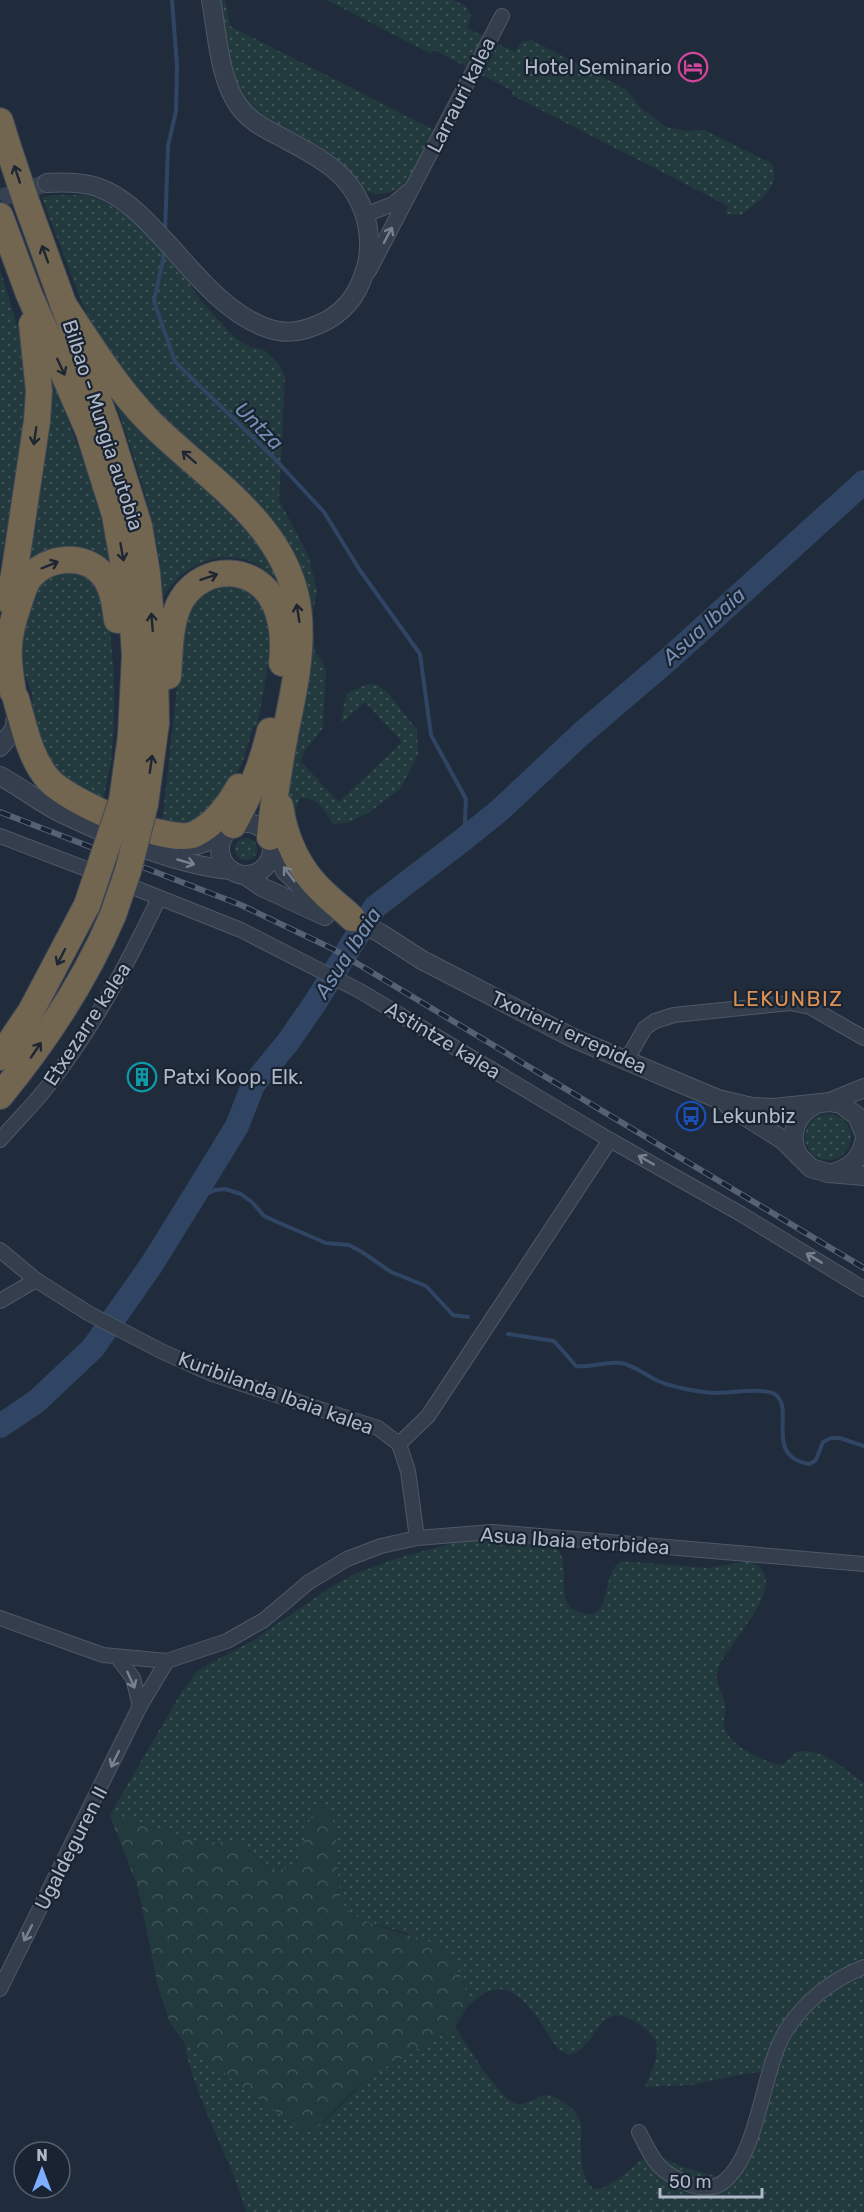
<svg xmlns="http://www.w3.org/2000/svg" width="864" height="2212" viewBox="0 0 864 2212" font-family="Rubik,sans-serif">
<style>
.grass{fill:url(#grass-dots)}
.forest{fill:url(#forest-crowns)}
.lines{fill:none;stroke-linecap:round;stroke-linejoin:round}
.stream{stroke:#304563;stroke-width:4}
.river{stroke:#304563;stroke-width:24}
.tertiary-tunnel{stroke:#354151;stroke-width:18;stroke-dasharray:18 9;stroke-linecap:butt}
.minor-casing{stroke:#4f5867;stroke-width:16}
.tertiary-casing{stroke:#4f5867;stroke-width:20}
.motorway-casing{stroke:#3f4857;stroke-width:28}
.minor{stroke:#343e4c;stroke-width:14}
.tertiary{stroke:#343e4c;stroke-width:18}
.motorway{stroke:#736650;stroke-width:26}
.rail-casing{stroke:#556174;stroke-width:6}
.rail{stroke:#192331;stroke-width:4;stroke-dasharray:11;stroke-linecap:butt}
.motorway-bridge-casing{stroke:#3f4857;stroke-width:28;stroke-linecap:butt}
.motorway-bridge{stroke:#736650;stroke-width:26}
.oneway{stroke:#1e2633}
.oneway2{stroke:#788190}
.labels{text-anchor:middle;stroke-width:4.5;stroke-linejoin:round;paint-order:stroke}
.poi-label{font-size:20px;fill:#afb8c8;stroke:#192331;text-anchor:start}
.street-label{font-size:20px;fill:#afb8c8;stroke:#192331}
.water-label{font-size:21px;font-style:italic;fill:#748eb3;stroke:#192331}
.neighbourhood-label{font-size:21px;letter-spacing:1.5px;fill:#dd9155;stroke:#192331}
</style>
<defs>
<pattern id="grass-dots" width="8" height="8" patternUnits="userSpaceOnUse" patternTransform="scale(1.5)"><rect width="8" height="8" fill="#223a3d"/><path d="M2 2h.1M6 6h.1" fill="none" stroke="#405458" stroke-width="1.8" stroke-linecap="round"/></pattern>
<pattern id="forest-crowns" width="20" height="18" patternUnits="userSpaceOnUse" patternTransform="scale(1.5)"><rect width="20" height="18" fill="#223a3d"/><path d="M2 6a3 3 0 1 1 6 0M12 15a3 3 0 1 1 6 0" fill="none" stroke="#405458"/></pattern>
</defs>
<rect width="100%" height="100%" fill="#202c3c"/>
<!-- grass -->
<g class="grass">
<path d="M218 0H225L230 26 434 130 410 177C397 192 383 199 364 190L261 118 250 109 233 80Z"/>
<path d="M327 0H453C461 4 468 6 471 16L467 28 483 36 467 67 434 50 431 54Z"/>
<path d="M532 40 627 90 640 107 666 127 686 131 704 130 771 163C784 186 757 202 741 215L725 214 728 206 512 95 513 91 482 75 498 44 515 52 522 42Z"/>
<path d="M56 195H83L99 199 118 210 146 231 175 263 202 302 234 337 250 347 264 350 278 363 285 376 279 500 308 555 317 591 312 618 315 652 321 659 326 670 323 728 304 752 301 762 339 802 402 742 365 702 341 724 346 694 368 684 377 685 389 694 417 730 418 754 401 788 371 811 347 823 333 824C323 810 319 797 300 798L285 840 279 829 306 639 253 503 221 468 175 427 133 385 107 352 83 306 42 197Z"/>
<polygon points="0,269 19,332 27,378 28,414 0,564"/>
<path d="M51 376C73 436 101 495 108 559 77 536 56 551 27 568L46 379Z"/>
<path d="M113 395 224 493 264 551 277 578C267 574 260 564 250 561 217 549 178 568 163 598 160 528 135 461 113 395Z"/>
<polygon points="68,569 81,572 102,592 110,630 114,678 114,723 111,763 103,800 59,779 34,729 32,693 19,659 27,605 36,584 50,574"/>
<path d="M224 584C237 587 249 588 258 598 280 622 263 696 257 725L253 727 243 761 232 785 197 824 162 823 184 624 196 596Z"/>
<circle cx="246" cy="849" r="11"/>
<circle cx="828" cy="1137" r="23"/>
<path d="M492 1536 551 1543C573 1556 557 1589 570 1608 618 1634 597 1572 622 1561L707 1568 750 1561C797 1580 725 1645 718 1669 713 1682 723 1692 725 1704 727 1713 721 1722 726 1731 734 1748 765 1763 783 1765L796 1752C821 1746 845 1770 864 1783V2212H246C230 2154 195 2101 184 2042L202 2053 255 2095 313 2129C329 2122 353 2090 371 2077 397 2057 427 2044 455 2027 465 2042 501 2102 517 2104 528 2106 537 2095 548 2095 561 2099 576 2108 580 2121 583 2131 580 2143 581 2153 582 2163 583 2182 593 2188 605 2195 640 2160 650 2152L683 2167 725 2179C744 2150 772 2118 773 2082L765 2072 749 2073 691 2085 645 2087C652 2069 666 2046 648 2031 595 1989 604 2044 570 2055 558 2052 553 2042 547 2032 536 2016 517 1984 493 1990 484 1992 476 1999 469 2005L463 1981 413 1935 368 1922 353 1915 345 1907 340 1894 334 1829 332 1818 324 1807H322C303 1821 310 1851 291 1866 272 1879 258 1854 243 1847 227 1840 211 1846 194 1841 166 1834 139 1822 111 1813L181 1693 198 1670 252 1641 331 1587 355 1574 392 1560 456 1542Z"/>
</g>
<!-- forest -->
<path class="forest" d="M319 1807 328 1809C344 1837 331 1888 346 1908 351 1916 364 1920 373 1924 434 1947 452 1931 469 2005L455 2027 373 2075 352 2092 317 2128 310 2130 301 2128 290 2122 229 2077 202 2053 184 2042 170 2023 158 1987 138 1888 110 1816 111 1813C138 1822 167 1835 195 1841 208 1845 223 1839 236 1843 253 1849 272 1882 292 1865 309 1850 302 1821 319 1807Z"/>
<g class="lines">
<!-- stream -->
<g class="stream">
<polyline points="165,232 168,146 176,111 177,66 172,0"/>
<polyline points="164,248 163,260 154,301 175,362 273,457 324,512 359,569 420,654 431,735 466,799 464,839"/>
<polyline points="191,1201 215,1190 225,1189 241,1194 253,1203 264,1216 275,1221 326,1243 349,1245 362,1252 391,1272 426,1286 453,1315 468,1317"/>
<path d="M508 1334 554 1341 576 1366C592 1368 605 1361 621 1363 634 1365 647 1376 658 1381 672 1387 702 1393 717 1393 731 1393 765 1387 776 1395 795 1410 763 1457 810 1464L816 1460 823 1442 831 1438H840L864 1446"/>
</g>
<!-- river -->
<polyline class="river" points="0,1426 37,1401 93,1348 152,1264 196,1193 237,1126 253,1085 288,1042 315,1003 375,907 464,839 500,810 581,734 670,658 864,482"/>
<!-- tertiary-tunnel -->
<polyline class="tertiary-tunnel" points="0,198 47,183"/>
<!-- minor casing -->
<g class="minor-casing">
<g id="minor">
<polyline points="365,215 393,204 408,191"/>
<polyline points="369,271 502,16"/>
<polyline points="0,836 102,875"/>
<polyline points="120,882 241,930 360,991 610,1140 741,1214 864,1289"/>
<polyline points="626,1061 645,1028 655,1021 674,1015 790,1003 810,1007 864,1038"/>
<path d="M0 1140C14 1124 30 1108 43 1092 91 1033 127 965 159 898"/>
<polyline points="0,1250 36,1280 88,1313 161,1351 212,1374 378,1428 399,1444"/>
<polyline points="0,1301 36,1280"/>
<polyline points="417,1538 408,1471 399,1444 428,1416 610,1140"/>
<polyline points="0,1618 103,1655 167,1661 227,1641 264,1620 309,1582 347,1559 381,1546 417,1538 492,1532 864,1564"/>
<polyline points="117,1657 133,1678 140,1706"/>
<polyline points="0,1989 140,1706 167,1661"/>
<path d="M639 2132C654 2162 658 2172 691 2185 700 2188 714 2189 722 2183 760 2155 761 2069 787 2029 805 2001 833 1979 864 1967"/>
</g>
</g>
<!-- tertiary casing -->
<g class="tertiary-casing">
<g id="tertiary">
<path d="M47 183C64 182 81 182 97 187 128 198 148 223 170 246 196 275 225 311 262 326 285 336 304 332 326 321 351 307 360 289 367 264 371 247 369 226 363 210 349 171 315 155 281 137 264 128 249 121 238 105 219 78 217 32 211 0"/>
<polyline points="0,747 14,730 17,711"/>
<path d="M0 776C21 787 40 803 63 814 111 837 178 866 231 870"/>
<circle cx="246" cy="849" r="26"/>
<polyline points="272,844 285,871 314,898 380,933 422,960 575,1039 718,1099 752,1107 774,1108 830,1102 841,1104 857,1116 864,1133"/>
<polyline points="185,845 197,845 223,836"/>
<polyline points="245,875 262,887 325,916"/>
<polyline points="830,1102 864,1088"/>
<polyline points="729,1106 783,1140 811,1168 828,1173 864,1176"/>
<path d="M798 1155C788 1135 796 1113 817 1104"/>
<path d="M836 1172C851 1167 861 1158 864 1142"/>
</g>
</g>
<!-- motorway casing -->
<g class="motorway-casing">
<g id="motorway">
<polyline points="0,121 7,144"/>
<polyline points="27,204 109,430 139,526 147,573 155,665 156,723 145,804"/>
<polyline points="0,216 29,294 89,432 115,515 132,611 135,655 131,736 122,801"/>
<path d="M63 304C90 344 115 386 149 421 206 479 292 526 299 617 302 657 293 695 285 734 279 768 273 802 270 837"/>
<polyline points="8,600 14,575 37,421 39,391 32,324"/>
<path d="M168 676C170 652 169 620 182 599 204 564 257 564 275 604 283 621 284 644 282 663"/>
<path d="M13 692C7 657 6 640 18 606 21 597 23 588 28 580 45 556 85 552 104 576 113 588 115 605 117 620"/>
<path d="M16 699C24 726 29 756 48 779 66 801 169 846 195 834 214 825 230 804 239 787"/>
<path d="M280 806C285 839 299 870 324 893 333 902 343 909 352 918"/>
<path d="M233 825C250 795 262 765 270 731"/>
<polyline points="0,1057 31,1011 87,905"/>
<path d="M0 1096C46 1040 85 981 113 915"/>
</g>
</g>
<!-- minor -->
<use href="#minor" class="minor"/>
<!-- tertiary -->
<use href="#tertiary" class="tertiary"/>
<!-- motorway -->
<use href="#motorway" class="motorway"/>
<!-- rail casing -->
<g class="rail-casing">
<polyline id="rail" points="0,812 241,905 333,949 864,1268"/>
</g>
<!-- rail -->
<use href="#rail" class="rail"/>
<!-- motorway-bridge casing -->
<g class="motorway-bridge-casing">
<g id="motorway-bridge">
<polyline points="7,144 27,204"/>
<polyline points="87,905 122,801"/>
<polyline points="113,915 128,871 145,804"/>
</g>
</g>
<!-- motorway-bridge -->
<use href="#motorway-bridge" class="motorway-bridge"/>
</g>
<!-- one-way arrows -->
<defs><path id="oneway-shaft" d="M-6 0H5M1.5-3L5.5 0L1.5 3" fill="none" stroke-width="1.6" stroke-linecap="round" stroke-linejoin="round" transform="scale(1.5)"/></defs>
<g class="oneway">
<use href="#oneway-shaft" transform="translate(17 174) rotate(-109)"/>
<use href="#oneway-shaft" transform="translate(45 254) rotate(-110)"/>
<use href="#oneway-shaft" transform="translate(61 367) rotate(65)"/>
<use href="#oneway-shaft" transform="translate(35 436) rotate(98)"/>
<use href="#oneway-shaft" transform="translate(189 457) rotate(-139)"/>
<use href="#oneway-shaft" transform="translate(122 552) rotate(80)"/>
<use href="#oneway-shaft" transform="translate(50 565) rotate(-22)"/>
<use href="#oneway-shaft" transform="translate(209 577) rotate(-19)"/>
<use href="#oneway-shaft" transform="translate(298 613) rotate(-99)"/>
<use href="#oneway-shaft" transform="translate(152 622) rotate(-95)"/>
<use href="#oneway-shaft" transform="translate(151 764) rotate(-82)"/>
<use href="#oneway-shaft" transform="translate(61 957) rotate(117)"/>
<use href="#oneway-shaft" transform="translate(36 1050) rotate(-56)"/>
</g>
<g class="oneway2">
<use href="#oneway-shaft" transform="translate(388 235) rotate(-62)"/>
<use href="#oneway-shaft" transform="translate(186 862) rotate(16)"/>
<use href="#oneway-shaft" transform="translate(289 874) rotate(-127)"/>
<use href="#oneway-shaft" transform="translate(646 1160) rotate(-150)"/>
<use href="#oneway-shaft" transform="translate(814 1258) rotate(-149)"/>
<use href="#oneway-shaft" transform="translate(131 1680) rotate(66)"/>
<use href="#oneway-shaft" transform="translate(115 1759) rotate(116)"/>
<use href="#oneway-shaft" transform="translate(28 1933) rotate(117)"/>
</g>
<!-- icons -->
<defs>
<g id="hotel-ring" transform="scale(1.5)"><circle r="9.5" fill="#192331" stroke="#d1479c" stroke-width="1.5"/><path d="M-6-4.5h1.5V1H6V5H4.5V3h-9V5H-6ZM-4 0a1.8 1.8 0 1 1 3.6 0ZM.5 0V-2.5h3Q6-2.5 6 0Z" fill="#d1479c"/></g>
<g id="building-ring" transform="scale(1.5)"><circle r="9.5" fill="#192331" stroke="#0f9aa8" stroke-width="1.5"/><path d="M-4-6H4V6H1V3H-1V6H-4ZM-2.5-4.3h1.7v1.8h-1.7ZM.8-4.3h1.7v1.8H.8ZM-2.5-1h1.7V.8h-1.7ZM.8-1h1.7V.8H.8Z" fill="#0f9aa8"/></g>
<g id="bus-ring" transform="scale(1.5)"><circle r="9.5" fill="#192331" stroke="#1a4fb4" stroke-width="1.5"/><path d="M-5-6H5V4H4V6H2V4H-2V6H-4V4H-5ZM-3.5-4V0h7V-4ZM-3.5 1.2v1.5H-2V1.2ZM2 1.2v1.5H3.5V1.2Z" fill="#1a4fb4"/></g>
</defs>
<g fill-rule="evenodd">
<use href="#hotel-ring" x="693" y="67"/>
<use href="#building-ring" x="142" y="1077"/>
<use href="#bus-ring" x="691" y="1116"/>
</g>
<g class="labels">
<!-- poi labels -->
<g class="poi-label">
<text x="672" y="74" text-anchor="end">Hotel Seminario</text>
<text x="163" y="1084">Patxi Koop. Elk.</text>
<text x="712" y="1123">Lekunbiz</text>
</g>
<!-- street labels -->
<g class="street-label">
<text transform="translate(461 95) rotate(-63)" y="7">Larrauri kalea</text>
<text transform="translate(103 425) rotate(72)" y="7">Bilbao - Mungia autobia</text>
<text transform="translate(87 1024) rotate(-57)" y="7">Etxezarre kalea</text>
<text transform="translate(569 1032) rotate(25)" y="7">Txorierri errepidea</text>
<text transform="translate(443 1040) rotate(31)" y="7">Astintze kalea</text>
<text transform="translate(276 1393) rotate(20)" y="7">Kuribilanda Ibaia kalea</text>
<text transform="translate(575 1541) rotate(4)" y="7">Asua Ibaia etorbidea</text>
<text transform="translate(71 1848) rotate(-63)" y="7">Ugaldeguren II</text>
</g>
<!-- water labels -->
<g class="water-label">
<text transform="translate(259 426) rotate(45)" y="7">Untza</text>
<text transform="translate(704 626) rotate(-42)" y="7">Asua Ibaia</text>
<text transform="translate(348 953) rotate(-57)" y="7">Asua Ibaia</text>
</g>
<!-- neighbourhood labels -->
<g class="neighbourhood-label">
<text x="788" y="1006">LEKUNBIZ</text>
</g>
</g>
<!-- north arrow -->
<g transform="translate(42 2170)"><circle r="28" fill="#192331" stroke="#555f6d" stroke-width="1.5"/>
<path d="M0-4.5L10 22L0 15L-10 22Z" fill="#7daeff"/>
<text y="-9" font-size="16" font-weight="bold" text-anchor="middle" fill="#afb8c8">N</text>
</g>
<!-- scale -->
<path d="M660 2188v9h102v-9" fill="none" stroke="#afb8c8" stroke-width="3"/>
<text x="669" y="2188" font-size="18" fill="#afb8c8" stroke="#192331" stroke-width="4.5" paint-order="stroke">50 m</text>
</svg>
